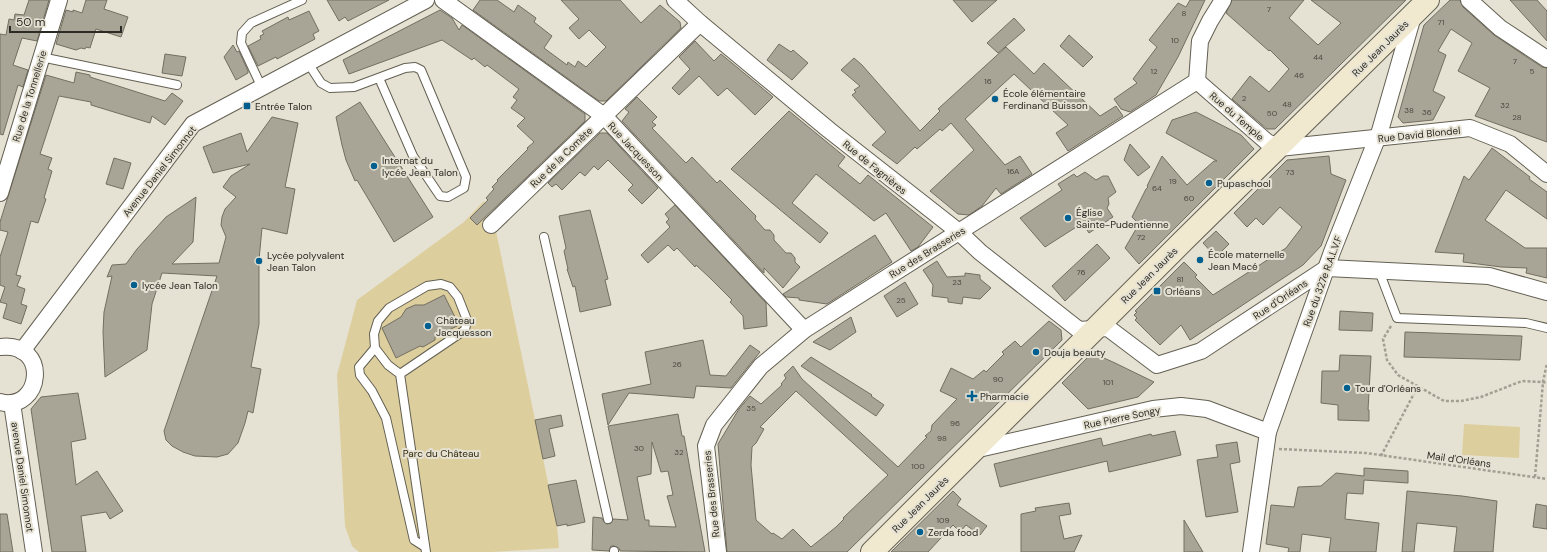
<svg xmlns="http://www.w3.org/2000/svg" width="1547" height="552" viewBox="0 0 1547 552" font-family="'DM Sans',sans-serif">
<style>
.green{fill:#ddce9d}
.building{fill:#a9a596;stroke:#726e61;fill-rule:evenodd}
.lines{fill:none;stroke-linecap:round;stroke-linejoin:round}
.lane-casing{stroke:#636053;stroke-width:10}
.street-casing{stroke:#636053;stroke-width:18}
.secondary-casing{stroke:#636053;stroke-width:24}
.path{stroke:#a29f93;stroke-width:2.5;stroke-dasharray:3 2;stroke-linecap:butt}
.lane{stroke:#fff;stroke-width:8}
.street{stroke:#fff;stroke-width:16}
.secondary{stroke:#f0e9cf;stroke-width:22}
.poi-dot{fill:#005f8f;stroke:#e6e2d3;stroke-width:1.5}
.labels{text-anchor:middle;stroke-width:4;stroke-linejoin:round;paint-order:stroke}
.number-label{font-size:8px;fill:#4a4940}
.street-label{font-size:10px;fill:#2b2a24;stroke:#e6e2d3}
.poi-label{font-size:10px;fill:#2b2a24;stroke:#e6e2d3;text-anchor:start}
.park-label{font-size:10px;fill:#31290c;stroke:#e6e2d3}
</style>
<rect width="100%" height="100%" fill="#e6e2d3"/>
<!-- green -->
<g class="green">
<polygon points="484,201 489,213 485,218 496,231 557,526 559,548 491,552 359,552 352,546 345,526 337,375 357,300 464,222"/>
<polygon points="1464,424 1520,427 1519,458 1462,455"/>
</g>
<!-- building -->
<g class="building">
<polygon points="29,0 49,0 37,41 22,38 13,65 28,70 23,87 18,85 3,135 0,134 0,34 6,35 9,19 14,20 15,14 24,15"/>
<polygon points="86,0 107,0 104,9 128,17 121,37 96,29 90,48 86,47 85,49 81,48 76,50 56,44 66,10 73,12 73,10 82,13"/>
<polygon points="327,0 389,0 348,21 345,17 339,21"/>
<polygon points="480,0 497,0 514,12 518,5 536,18 534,22 552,36 544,48 567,65 568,62 575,67 578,61 586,67 606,47 589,30 579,39 569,28 579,19 561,0 620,0 641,23 660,5 680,22 681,28 606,101 599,101 473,10"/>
<polygon points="953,0 997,0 972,22"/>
<polygon points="1190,0 1205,0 1178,57 1156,95 1130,112 1121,109 1114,99 1137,83 1133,79 1157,47 1149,40 1178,3 1186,7"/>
<polygon points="1232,0 1304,0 1289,18 1318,45 1341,23 1311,0 1406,0 1275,129 1267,129 1232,99 1250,76 1269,92 1289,69 1270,50 1269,51 1226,13"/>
<polygon points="1450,0 1460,0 1463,7 1494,35 1542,67 1547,68 1547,142 1475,116 1490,88 1458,71 1472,43 1451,29 1438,51 1446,55 1433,91 1445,97 1433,120 1403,123 1398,117 1424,25"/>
<polygon points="1510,0 1537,0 1547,11 1547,41"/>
<polygon points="440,10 452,18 459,30 462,25 585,114 585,121 477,225 470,218 488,200 486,198 494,189 492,187 498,181 497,180 528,149 527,148 534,142 517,126 525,118 511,108 517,100 513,97 519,89 487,65 485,67 474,58 472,60 442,40 349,74 343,60"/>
<polygon points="309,11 319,31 313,34 315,39 277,59 276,57 258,66 248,46 261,39 260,36 264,34 262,31 288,17 289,20"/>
<polygon points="1014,18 1025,30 998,53 987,43"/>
<polygon points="1069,35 1093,57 1083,67 1060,46"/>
<polygon points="695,41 714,61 721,54 773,97 755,115 727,88 718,96 699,76 679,95 672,88 690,69 679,57"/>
<polygon points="779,44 791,52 793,50 808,63 792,80 767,60"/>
<polygon points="233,45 237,52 239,51 248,71 248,73 236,80 224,57"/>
<polygon points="1006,47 1034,74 1044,63 1100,116 1116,106 1123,116 1068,151 1056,133 1068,125 1014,74 965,119 1005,165 1020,156 1032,174 1001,194 996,188 982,206 969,215 958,214 930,191 974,150 951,123 942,131 940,129 917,149 915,147 897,164 872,145 886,132 852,95 856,92 854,90 860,86 841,70 854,58 862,65 920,131 940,111 938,109"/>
<polygon points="165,54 186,57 182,76 162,73"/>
<polygon points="76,72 90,75 90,77 165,101 172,93 183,101 165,125 152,116 150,123 91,105 91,102 59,96 40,154 52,158 48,169 52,171 44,198 46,199 38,223 31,221 16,275 21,276 17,286 25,289 21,304 27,306 21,324 3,318 7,304 0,302 5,287 0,285 0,257 8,232 0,230 0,222 46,75 74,83"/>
<polygon points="637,97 657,117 652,122 656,125 652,128 686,163 692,157 717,183 720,180 756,216 755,219 765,230 770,230 774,235 774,240 786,253 791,253 795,258 795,262 800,267 783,288 764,268 764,273 622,121 629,112 625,109"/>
<polygon points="360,102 433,217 394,242 357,180 355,181 346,160 342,145 336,117"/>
<polygon points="789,111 845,157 838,166 860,184 868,175 933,227 918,247 911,251 886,213 874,221 816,174 792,203 828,233 820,243 731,169"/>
<polygon points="1196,112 1241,135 1254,149 1139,264 1125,248 1139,224 1132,217 1146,189 1148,187 1147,186 1162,156 1187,185 1214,161 1217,161 1166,133 1172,120"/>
<polygon points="272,117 298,123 285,187 295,189 287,234 262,228 259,260 259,324 251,367 261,369 253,413 248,411 245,423 238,443 228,454 217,457 195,456 183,452 172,446 166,440 164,431 217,276 162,273 152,304 147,350 105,377 103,332 104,312 112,276 107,277 112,265 126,264 137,249 166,217 196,197 193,242 172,264 219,263 226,237 221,225 222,217 225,209 236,197 223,187 231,176 250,164 213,173 203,147 241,133 247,152"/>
<polygon points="600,133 607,133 658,188 642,204 628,190 633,185 608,160 598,170 594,166 585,176 580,172 562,190 556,184 552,187 548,183"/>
<polygon points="1130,144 1150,167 1138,176 1124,160"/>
<polygon points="1492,148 1530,177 1529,179 1547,192 1547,219 1506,190 1485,220 1525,248 1547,248 1547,278 1526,273 1527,268 1501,267 1463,262 1464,254 1435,252 1464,176 1469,180"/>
<polygon points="1329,156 1331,174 1346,180 1321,246 1303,265 1190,340 1181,325 1160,345 1135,320 1137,318 1134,315 1137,312 1135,311 1184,262 1197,275 1195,277 1213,295 1286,248 1302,227 1280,207 1263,225 1256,218 1247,227 1234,213 1287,160"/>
<polygon points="114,158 131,163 123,189 106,184"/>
<polygon points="1085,172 1096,180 1103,176 1108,176 1116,192 1108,198 1109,204 1107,208 1113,217 1089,233 1083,224 1081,224 1045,247 1020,218 1062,190 1058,184 1074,174 1077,177"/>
<polygon points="675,205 766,303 767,326 744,329 743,316 730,302 732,300 710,278 696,265 695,267 677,248 674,251 668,245 648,263 641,255 670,227 666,222 669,219 665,214"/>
<polygon points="590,210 608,279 605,280 611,305 580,312 575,286 573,287 567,269 568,269 564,251 566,248 559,216"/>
<polygon points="1216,231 1229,244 1216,257 1203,243"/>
<polygon points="875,235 892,262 827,304 799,300 799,298 786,297 783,294"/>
<polygon points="1097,244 1110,258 1065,301 1052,286"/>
<polygon points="937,261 947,277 965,276 965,273 980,275 980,279 991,288 980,299 963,297 962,304 948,302 948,298 932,296 933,285 923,270"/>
<polygon points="905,282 918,304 897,317 884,296"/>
<polygon points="444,295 459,325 435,337 435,340 423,347 420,346 396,358 382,328 401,317 406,309 415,305 424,305"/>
<polygon points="1340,311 1373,313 1372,331 1339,330"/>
<polygon points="851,317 856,332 830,350 813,342"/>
<path d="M1049 321 1061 330 1062 340 847 552H727L718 444 739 409 750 396 761 404 782 385 781 384 786 378 784 375 793 366 802 379 898 467 927 437 925 436 931 431 932 425 957 399 940 391 951 368 973 379 984 370 986 372 1004 354 1002 352 1015 341 1021 347ZM796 391 888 475 843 518 844 519 836 527 811 547 793 529 782 539 773 533 772 534 756 520 751 465 752 447 756 443 764 429 760 427Z"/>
<polygon points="1405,332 1522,336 1520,360 1404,357"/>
<polygon points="703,340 710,375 726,376 750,345 760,352 731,388 696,386 694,398 629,393 608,425 602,394 651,384 645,352"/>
<polygon points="1095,354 1115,363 1154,382 1138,397 1088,409 1062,383 1090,355"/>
<polygon points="1340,355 1371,356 1368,410 1369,410 1369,421 1338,420 1338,405 1321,403 1322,371 1339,371"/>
<polygon points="811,357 872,395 871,396 884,405 876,416 801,366"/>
<polygon points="78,393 86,439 71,442 76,485 97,471 123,511 110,519 106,512 81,516 86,552 52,552 31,409 41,397"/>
<path d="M678 414 682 436H684L705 552 620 551 619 548 614 546H611L609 551 592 550 593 517 602 518 604 522 607 524 611 523 613 519 628 520 608 426ZM652 442 661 472 668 471 673 495 667 496 676 527 649 526V520H645L637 477 651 474Z"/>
<polygon points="561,415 563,426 549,429 555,456 543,459 535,420"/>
<polygon points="1175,431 1181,455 1109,472 1107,461 1000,487 994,464 1101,438 1103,446 1151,434 1152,436"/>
<polygon points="1237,442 1240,462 1230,464 1238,512 1206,517 1197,460 1218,457 1216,445"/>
<polygon points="1364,468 1408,471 1408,483 1364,480 1363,494 1347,493 1345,519 1379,523 1376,552 1329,552 1331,538 1302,534 1300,552 1288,552 1289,548 1266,544 1271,505 1294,507 1298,487 1321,486 1336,473 1364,476"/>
<polygon points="576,480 585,522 567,526 567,524 557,526 548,485"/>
<polygon points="953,491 961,499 957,505 987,526 980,535 966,525 960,532 953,525 928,552 891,552"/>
<polygon points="1407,491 1462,496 1497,501 1493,552 1454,552 1457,527 1417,523 1414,552 1402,552"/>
<polygon points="1069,503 1071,514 1059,516 1064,539 1082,535 1074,552 1021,552 1021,514 1036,511 1035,508"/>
<polygon points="1536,504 1547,506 1547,529 1533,527"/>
<polygon points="0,514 7,514 13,552 0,552"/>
<polygon points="1184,520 1203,552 1184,552"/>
</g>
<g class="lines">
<!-- lane casing -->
<g class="lane-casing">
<g id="lane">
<polyline points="41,57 177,85"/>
<polyline points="308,63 321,83 330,88 354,87 405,68 415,67 421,70 466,177 464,188 448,197 440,196 413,156 379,78"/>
<polyline points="262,88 241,43 242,33 251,23 302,0"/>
<polyline points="544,237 608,519"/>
<polyline points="1379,271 1397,318 1526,323 1547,328"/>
<polyline points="375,348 359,367 360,375 372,391 386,418 414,540 425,547"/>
<polyline points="400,374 465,330 467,320 458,297 450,287 441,284 427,286 389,308 378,321 374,334 375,348 388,365 400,374 426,552"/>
<polyline points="614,551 614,552"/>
</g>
</g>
<!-- street casing -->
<g class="street-casing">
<g id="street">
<polyline points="443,0 604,116 804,330"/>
<polyline points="675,0 700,23 829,130 959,232 980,252 1079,330 1108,328 1157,365 1201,351 1327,268 1489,276 1547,292"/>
<polyline points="1469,0 1500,28 1547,59"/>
<polyline points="1197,81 1267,142 1279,148 1470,128 1510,144 1547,174"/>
<polyline points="0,193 59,0"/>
<polyline points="491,225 700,23"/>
<path d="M0 347C51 341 42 413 0 402"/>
<polyline points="22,351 193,124 426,0"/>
<polyline points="12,403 34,552"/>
<polyline points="974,450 1153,409 1181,406 1207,409 1268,432"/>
<polyline points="718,552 706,446 714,425 761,366 804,330 1197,81 1200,41 1210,21 1223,0"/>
<polyline points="1251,552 1268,432 1332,252 1380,131 1413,16"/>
</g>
</g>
<!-- secondary casing -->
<g class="secondary-casing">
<polyline id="secondary" points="872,552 1184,240 1428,0"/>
</g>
<!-- path -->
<g class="path">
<polyline points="1391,326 1383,339 1387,360 1398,375 1444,401 1461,401 1481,397 1522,381 1543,382 1547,363"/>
<polyline points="1279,449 1366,453 1547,479"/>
<polyline points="1381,456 1418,386"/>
<polyline points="1535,477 1543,382 1547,383"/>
</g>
<!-- lane -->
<use href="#lane" class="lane"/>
<!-- street -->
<use href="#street" class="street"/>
<!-- secondary -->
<use href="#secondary" class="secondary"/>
</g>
<!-- markers -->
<g class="poi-dot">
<circle cx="995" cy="99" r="4"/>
<rect x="243" y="102" width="8" height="8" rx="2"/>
<circle cx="374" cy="166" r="4"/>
<circle cx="1209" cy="183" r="4"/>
<circle cx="1068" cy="218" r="4"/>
<circle cx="1200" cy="260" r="4"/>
<circle cx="259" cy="261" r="4"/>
<circle cx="134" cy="285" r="4"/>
<rect x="1153" y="287" width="8" height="8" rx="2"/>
<circle cx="428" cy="326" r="4"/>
<circle cx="1036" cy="352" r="4"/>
<circle cx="1347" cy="388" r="4"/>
<path d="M970 390h4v4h4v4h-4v4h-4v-4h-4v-4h4z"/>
<circle cx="920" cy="532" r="4"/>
</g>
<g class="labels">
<!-- number labels -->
<g class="number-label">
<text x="1269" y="12">7</text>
<text x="1184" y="16">8</text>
<text x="1441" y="25">71</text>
<text x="1175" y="43">10</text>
<text x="1318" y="60">44</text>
<text x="1515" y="64">7</text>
<text x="1154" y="74">12</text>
<text x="1532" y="74">5</text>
<text x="1299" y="78">46</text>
<text x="988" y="84">16</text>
<text x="1244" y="101">2</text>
<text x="1287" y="107">48</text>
<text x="1505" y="108">32</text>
<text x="1409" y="113">38</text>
<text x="1427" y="115">36</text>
<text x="1272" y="116">50</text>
<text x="1517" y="120">28</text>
<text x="1013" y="174">16A</text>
<text x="1290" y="175">73</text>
<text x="1173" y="184">19</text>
<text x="1157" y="191">64</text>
<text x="1189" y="201">60</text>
<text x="1141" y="240">72</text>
<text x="1081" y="275">76</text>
<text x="1180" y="282">81</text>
<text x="957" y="285">23</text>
<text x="901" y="303">25</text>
<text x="677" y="367">26</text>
<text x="998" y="382">90</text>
<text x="1108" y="385">101</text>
<text x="751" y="411">35</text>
<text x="955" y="426">96</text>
<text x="942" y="441">98</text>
<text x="639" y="451">30</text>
<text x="679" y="455">32</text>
<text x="918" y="469">100</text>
<text x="943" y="523">109</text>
</g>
<!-- street labels -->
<g class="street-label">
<text transform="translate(1380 48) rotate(-45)" y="4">Rue Jean Jaurès</text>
<text transform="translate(29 96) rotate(-73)" y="4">Rue de la Tonnellerie</text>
<text transform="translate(1237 116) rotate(41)" y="4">Rue du Temple</text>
<text transform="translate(1419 134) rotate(-6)" y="4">Rue David Blondel</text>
<text transform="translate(636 151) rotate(47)" y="4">Rue Jacquesson</text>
<text transform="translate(561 157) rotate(-44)" y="4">Rue de la Comète</text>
<text transform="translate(875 167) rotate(39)" y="4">Rue de Fagnières</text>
<text transform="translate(159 171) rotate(-52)" y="4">Avenue Daniel Simonnot</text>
<text transform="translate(927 252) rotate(-32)" y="4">Rue des Brasseries</text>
<text transform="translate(1149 275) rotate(-45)" y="4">Rue Jean Jaurès</text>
<text transform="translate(1322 281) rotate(-70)" y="4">Rue du 327e R.A.L.V.F</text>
<text transform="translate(1280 299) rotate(-34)" y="4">Rue d'Orléans</text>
<text transform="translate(1122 417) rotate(-12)" y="4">Rue Pierre Songy</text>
<text transform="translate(1459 459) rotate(8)" y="4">Mail d'Orléans</text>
<text transform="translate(23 477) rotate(82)" y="4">avenue Daniel Simonnot</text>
<text transform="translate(711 494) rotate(-96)" y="4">Rue des Brasseries</text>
<text transform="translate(920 504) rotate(-45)" y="4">Rue Jean Jaurès</text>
</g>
<!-- poi labels -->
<g class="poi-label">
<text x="1003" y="97">École élémentaire<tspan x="1003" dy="12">Ferdinand Buisson</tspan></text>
<text x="255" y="110">Entrée Talon</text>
<text x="382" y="164">Internat du<tspan x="382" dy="12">lycée Jean Talon</tspan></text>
<text x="1217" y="187">Pupaschool</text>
<text x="1076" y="216">Église<tspan x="1076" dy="12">Sainte-Pudentienne</tspan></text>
<text x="1208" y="258">École maternelle<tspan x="1208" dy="12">Jean Macé</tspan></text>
<text x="267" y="259">Lycée polyvalent<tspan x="267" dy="12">Jean Talon</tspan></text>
<text x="142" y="289">lycée Jean Talon</text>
<text x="1165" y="295">Orléans</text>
<text x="436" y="324">Château<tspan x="436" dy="12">Jacquesson</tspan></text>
<text x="1044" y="356">Douja beauty</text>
<text x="1355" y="392">Tour d'Orléans</text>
<text x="980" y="400">Pharmacie</text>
<text x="928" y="536">Zerda food</text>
</g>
<!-- park labels -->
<g class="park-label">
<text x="441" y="457">Parc du Château</text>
</g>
</g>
<!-- scale -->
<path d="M10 26v6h111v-6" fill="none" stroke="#2b2a24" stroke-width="2"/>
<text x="16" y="26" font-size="12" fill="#2b2a24" stroke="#e6e2d3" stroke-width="3" paint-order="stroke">50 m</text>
</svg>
